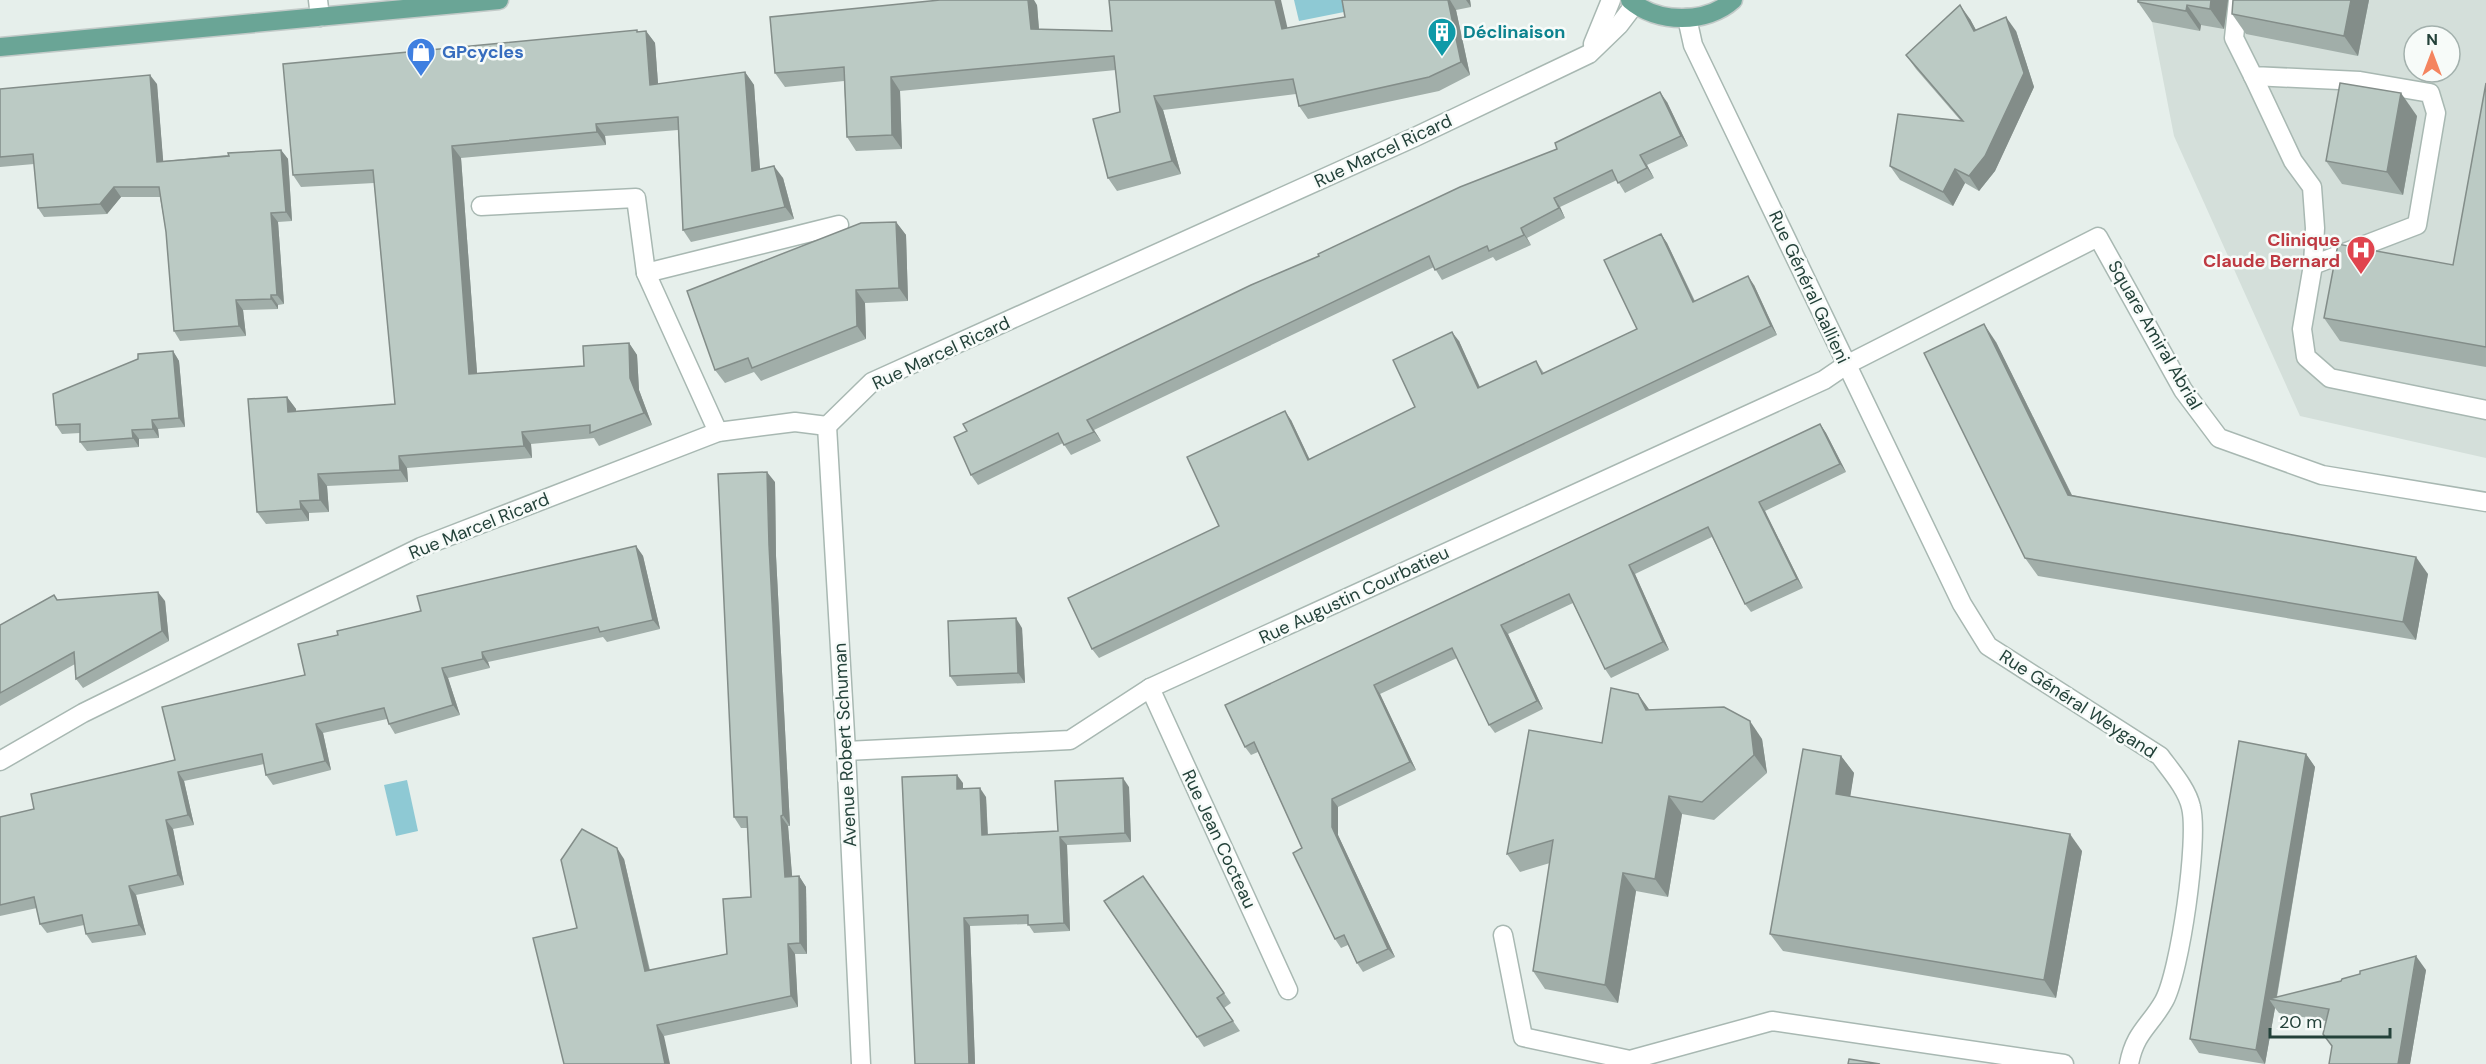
<svg xmlns="http://www.w3.org/2000/svg" width="2486" height="1064" viewBox="0 0 2486 1064" font-family="'DM Sans',sans-serif">
<style>
.built{fill:#d4dfda;fill-rule:evenodd}
.water{fill:#8ec9d4}
.lines{fill:none;stroke-linecap:round;stroke-linejoin:round}
.minor-casing{stroke:#a8b8b2;stroke-width:21}
.major-casing{stroke:#c2cac8;stroke-width:21}
.minor{stroke:#fff;stroke-width:18}
.major{stroke:#6aa596;stroke-width:18}
.wall{fill:#a1aea9}
.shaded-wall{fill:#838d89}
.building{fill:#bbcac4;stroke:#838d89;stroke-width:1.5}
.labels{text-anchor:middle;stroke-width:5;stroke-linejoin:round;paint-order:stroke}
.culture-label{font-size:18px;font-weight:bold;fill:#0d838f;stroke:#f7fbf9;text-anchor:start}
.shop-label{font-size:18px;font-weight:bold;fill:#366cbe;stroke:#f7fbf9;text-anchor:start}
.street-label{font-size:18px;fill:#24423a;stroke:#f7fbf9}
.health-label{font-size:18px;font-weight:bold;fill:#be3a42;stroke:#f7fbf9;text-anchor:end}
</style>
<rect width="100%" height="100%" fill="#e6efeb"/>
<!-- built -->
<path class="built" d="M2156 0H2486V458L2300 416 2174 136 2152 22ZM2414 36H2450V72H2414Z"/>
<!-- water -->
<g class="water">
<polygon points="1294,0 1342,0 1344,12 1299,21"/>
<polygon points="407,780 418,831 396,836 384,785"/>
</g>
<g class="lines">
<!-- minor casing -->
<g class="minor-casing">
<g id="minor">
<polyline points="318,0 320,17"/>
<polyline points="2238,0 2234,38 2253,76 2360,81 2430,93 2436,113 2417,225 2313,265 2302,329 2306,357 2330,378 2486,410"/>
<path d="M1687 18 1693 45 1962 604 1988 646 2160 756C2171 771 2187 789 2191 807 2199 839 2180 972 2164 1001 2150 1026 2135 1032 2129 1064"/>
<polyline points="1593,44 1611,0"/>
<polyline points="2253,76 2293,161 2312,187 2315,228 2313,265"/>
<polyline points="481,206 636,198 646,273 718,432"/>
<polyline points="646,273 839,225"/>
<polyline points="827,426 872,382 1415,137 1589,54 1619,25 1635,4"/>
<polyline points="827,426 846,751 861,1064"/>
<polyline points="1150,688 1288,990"/>
<polyline points="846,751 1070,740 1150,688 1824,380 1846,365 2098,237 2183,390 2219,438 2322,475 2486,502"/>
<polyline points="0,761 83,713 421,547 718,432 795,422 827,426"/>
<polyline points="1503,935 1523,1037 1630,1060 1772,1021 2064,1064"/>
</g>
</g>
<!-- major casing -->
<g class="major-casing">
<g id="major">
<path d="M1630 0C1657 24 1707 24 1733 0"/>
<polyline points="0,47 499,0"/>
</g>
</g>
<!-- minor -->
<use href="#minor" class="minor"/>
<!-- major -->
<use href="#major" class="major"/>
</g>
<!-- wall -->
<g class="wall">
<polygon points="1342,0 1470,0 1471,7 1456,10 1470,75 1439,91 1308,119 1299,106 1296,94 1163,110 1181,174 1117,191 1108,178 1120,112 1116,70 900,91 902,149 856,151 847,137 844,81 785,87 775,73 1037,5 1039,29 1112,31 1288,28 1345,17"/>
<polygon points="2228,0 2224,29 2201,25 2200,31 2152,22 2138,2"/>
<polygon points="2369,0 2358,56 2246,34 2232,14"/>
<polygon points="1970,19 1976,30 2016,31 2034,87 1995,171 1979,191 1965,183 1953,206 1900,180 1890,166 1961,121 1916,69 1906,55"/>
<polygon points="646,31 655,43 658,84 745,72 754,85 760,169 783,178 794,219 691,242 683,230 678,130 605,136 606,145 461,158 477,373 584,366 629,343 637,355 639,390 652,425 599,446 594,438 531,444 532,458 407,468 408,482 327,486 329,512 309,513 309,521 266,524 257,512 287,397 296,409 296,411 395,404 374,183 301,187 293,175 638,32"/>
<polygon points="2486,83 2486,367 2340,341 2324,318 2453,265"/>
<polygon points="157,84 163,161 281,150 288,159 292,221 278,222 284,304 278,305 278,309 243,310 246,336 180,341 174,331 166,232 160,197 121,197 107,214 44,217 38,208 34,164 0,167 0,89"/>
<polygon points="1667,102 1688,146 1647,165 1654,178 1625,193 1617,180 1560,207 1565,218 1527,238 1531,245 1496,261 1493,257 1442,280 1434,267 1094,430 1101,441 1071,455 1063,443 978,485 971,475 1319,256 1557,149"/>
<polygon points="2417,116 2403,195 2342,184 2326,161"/>
<polygon points="896,222 906,235 908,301 865,303 866,339 761,381 754,372 725,383 715,370"/>
<polygon points="1661,234 1667,243 1695,301 1754,285 1777,335 1099,658 1092,649 1219,526 1291,420 1310,460 1415,407 1459,341 1480,387 1536,361 1544,373 1637,329"/>
<polygon points="1996,342 2072,495 2428,574 2416,640 2038,576 2025,558"/>
<polygon points="173,351 179,361 185,427 158,429 159,438 139,439 139,447 87,451 80,442 80,433 62,434 56,425"/>
<polygon points="1820,424 1826,433 1846,472 1765,511 1803,588 1751,612 1745,604 1712,537 1635,574 1669,650 1611,678 1605,669 1573,603 1508,634 1543,709 1495,733 1489,725 1457,658 1380,694 1416,770 1338,807 1338,835 1395,957 1363,972 1357,963 1348,945 1341,948 1335,939 1302,848 1258,752 1251,755 1245,747"/>
<polygon points="775,482 776,556 790,826 788,826 792,876 799,876 806,887 807,954 795,954 798,1007 664,1036 577,928 624,859 650,970 727,954 751,897 747,828 741,828 734,817"/>
<polygon points="636,546 643,556 660,629 607,642 603,637 488,662 490,668 448,678 460,715 395,734 389,724 387,719 323,733 331,770 273,785 266,775 264,764 184,781 194,825 173,829 184,885 136,895 146,935 92,943 86,934 84,925 47,933 40,924 37,908 0,916 0,817 34,809 175,760 305,675 338,635"/>
<polygon points="58,600 165,601 169,641 83,688 76,679 75,664 0,706 0,625"/>
<polygon points="1022,628 1025,683 957,686 950,676"/>
<polygon points="1638,694 1649,710 1762,739 1767,773 1714,820 1682,814 1668,897 1636,891 1618,1003 1545,989 1533,971 1550,863 1520,872 1507,854 1602,743"/>
<polygon points="2306,754 2315,767 2277,997 2426,970 2410,1064 2329,1064 2332,1046 2326,1021 2279,1013 2275,1008 2265,1064 2199,1053 2190,1039"/>
<polygon points="1841,756 1854,773 1850,796 2082,851 2056,998 1783,951 1770,934"/>
<polygon points="963,783 963,789 986,797 988,834 1058,831 1129,787 1131,842 1067,845 1070,931 1034,933 1028,924 970,926 975,1064 915,1064"/>
<polygon points="1143,876 1231,1003 1224,1008 1240,1031 1204,1047 1104,901"/>
</g>
<!-- shaded-wall -->
<g class="shaded-wall">
<polygon points="1028,0 1034,0 1037,5 1040,42 1031,29"/>
<polygon points="1275,0 1281,0 1291,43 1282,29"/>
<polygon points="1448,0 1450,0 1456,10 1470,75 1461,62"/>
<polygon points="1466,0 1470,0 1471,7"/>
<polygon points="2211,0 2228,0 2224,29 2210,9"/>
<polygon points="2351,0 2369,0 2358,56 2344,36"/>
<polygon points="1960,5 1970,19 1984,45 1974,31"/>
<polygon points="2187,5 2201,25 2200,31 2186,11"/>
<polygon points="2006,17 2016,31 2034,87 1995,171 1979,191 1969,176"/>
<polygon points="646,31 655,43 659,97 650,85"/>
<polygon points="745,72 754,85 761,183 752,171"/>
<polygon points="150,75 157,84 164,171 157,162"/>
<polygon points="891,77 900,91 902,149 892,135"/>
<polygon points="1660,92 1667,102 1688,146 1681,136"/>
<polygon points="2401,93 2417,116 2403,195 2387,172"/>
<polygon points="1154,96 1163,110 1181,174 1172,161"/>
<polygon points="596,124 605,136 606,145 597,132"/>
<polygon points="452,146 461,158 478,386 469,374"/>
<polygon points="281,150 288,159 292,221 286,212"/>
<polygon points="1640,155 1647,165 1654,178 1647,168"/>
<polygon points="774,166 783,178 794,219 785,207"/>
<polygon points="1955,169 1965,183 1953,206 1943,192"/>
<polygon points="114,187 121,197 107,214 100,204"/>
<polygon points="1554,198 1560,207 1565,218 1559,208"/>
<polygon points="271,213 278,222 284,304 277,295"/>
<polygon points="896,222 906,235 908,301 899,288"/>
<polygon points="1521,228 1527,238 1531,245 1524,235"/>
<polygon points="1661,234 1667,243 1699,311 1693,302"/>
<polygon points="1748,276 1754,285 1777,335 1771,326"/>
<polygon points="856,290 865,303 866,339 857,326"/>
<polygon points="271,295 278,305 278,309 271,299"/>
<polygon points="236,300 243,310 246,336 239,326"/>
<polygon points="1984,324 1996,342 2080,512 2068,495"/>
<polygon points="1452,332 1459,341 1484,397 1478,388"/>
<polygon points="629,343 637,355 639,390 652,425 644,413 630,378"/>
<polygon points="173,351 179,361 185,427 179,418"/>
<polygon points="287,397 296,409 297,424 288,412"/>
<polygon points="1285,411 1291,420 1314,469 1308,460"/>
<polygon points="152,420 158,429 159,438 153,429"/>
<polygon points="1087,420 1094,430 1101,441 1094,432"/>
<polygon points="1820,424 1826,433 1846,472 1840,464"/>
<polygon points="132,430 139,439 139,447 133,438"/>
<polygon points="522,432 531,444 532,458 524,446"/>
<polygon points="399,456 407,468 408,482 400,470"/>
<polygon points="767,472 775,482 776,556 790,826 783,815 769,545"/>
<polygon points="318,474 327,486 329,512 320,500"/>
<polygon points="300,501 309,513 309,521 301,509"/>
<polygon points="1759,502 1765,511 1803,588 1797,579"/>
<polygon points="636,546 643,556 660,629 653,620"/>
<polygon points="2416,557 2428,574 2416,640 2403,622"/>
<polygon points="1629,565 1635,574 1669,650 1663,642"/>
<polygon points="158,592 165,601 169,641 162,631"/>
<polygon points="1016,618 1022,628 1025,683 1018,673"/>
<polygon points="1501,625 1508,634 1543,709 1537,701"/>
<polygon points="482,652 488,662 490,668 483,659"/>
<polygon points="442,668 448,678 460,715 453,705"/>
<polygon points="1374,685 1380,694 1416,770 1410,762"/>
<polygon points="1638,694 1651,712 1646,710"/>
<polygon points="1750,721 1762,739 1767,773 1754,755"/>
<polygon points="316,724 323,733 331,770 325,761"/>
<polygon points="2306,754 2315,767 2276,1000 2269,999 2275,1008 2265,1064 2256,1050"/>
<polygon points="1841,756 1854,773 1848,811 1836,794"/>
<polygon points="178,772 184,781 194,825 188,815"/>
<polygon points="957,775 963,783 963,797 957,789"/>
<polygon points="1123,778 1129,787 1131,842 1125,833"/>
<polygon points="980,788 986,797 988,843 982,835"/>
<polygon points="1669,796 1682,814 1668,897 1655,879"/>
<polygon points="1332,799 1338,807 1338,835 1395,957 1388,949 1332,827"/>
<polygon points="781,816 788,826 793,887 785,877"/>
<polygon points="166,820 173,829 184,885 178,875"/>
<polygon points="2070,834 2082,851 2056,998 2044,980"/>
<polygon points="1060,837 1067,845 1070,931 1064,923"/>
<polygon points="617,848 624,859 652,982 645,971"/>
<polygon points="1623,873 1636,891 1618,1003 1605,985"/>
<polygon points="799,876 806,887 807,954 800,943"/>
<polygon points="129,886 136,895 146,935 139,925"/>
<polygon points="964,918 970,926 975,1064 969,1064"/>
<polygon points="788,944 795,954 798,1007 791,996"/>
<polygon points="2416,956 2426,970 2410,1064 2398,1064"/>
<polygon points="657,1025 664,1036 670,1064 665,1064"/>
</g>
<!-- building -->
<g class="building">
<polygon points="940,0 1028,0 1031,29 1112,31 1109,0 1275,0 1282,29 1345,17 1342,0 1448,0 1461,62 1429,77 1299,106 1293,79 1154,96 1172,161 1108,178 1093,119 1120,112 1114,56 891,77 892,135 847,137 844,67 775,73 770,17"/>
<polygon points="2138,0 2211,0 2210,9 2187,5 2186,11 2138,2"/>
<polygon points="2233,0 2351,0 2344,36 2232,14"/>
<polygon points="1960,5 1974,31 2006,17 2024,73 1985,156 1969,176 1955,169 1943,192 1890,166 1898,114 1963,121 1906,55"/>
<polygon points="637,30 637,32 646,31 650,85 745,72 752,171 774,166 785,207 683,230 678,117 596,124 597,132 452,146 469,374 584,366 583,346 629,343 630,378 644,413 590,433 590,425 522,432 524,446 399,456 400,470 318,474 320,500 300,501 301,509 257,512 248,399 287,397 288,412 395,404 373,170 293,175 283,64"/>
<polygon points="150,75 157,162 229,156 228,153 281,150 286,212 271,213 277,295 271,295 271,299 236,300 239,326 174,331 166,232 159,187 114,187 100,204 38,208 33,154 0,157 0,89"/>
<polygon points="2340,83 2401,93 2387,172 2326,161"/>
<polygon points="2486,83 2486,347 2324,318 2338,244 2453,265"/>
<polygon points="1660,92 1681,136 1640,155 1647,168 1618,183 1612,170 1554,198 1559,208 1521,228 1524,235 1489,251 1487,246 1435,270 1429,256 1087,420 1094,432 1064,445 1058,433 971,475 954,437 967,431 963,424 1251,285 1319,256 1318,254 1460,187 1557,149 1555,143"/>
<polygon points="896,222 899,288 856,290 857,326 752,368 748,358 715,370 687,291 861,223"/>
<polygon points="1661,234 1693,302 1748,276 1771,326 1092,649 1068,598 1219,526 1187,457 1285,411 1308,460 1415,407 1393,360 1452,332 1478,388 1536,361 1542,374 1637,329 1604,260"/>
<polygon points="1984,324 2068,495 2416,557 2403,622 2025,558 1924,353"/>
<polygon points="173,351 179,418 152,420 153,429 132,430 133,438 80,442 80,424 56,425 53,394 138,359 138,354"/>
<polygon points="1820,424 1840,464 1759,502 1797,579 1745,604 1708,527 1629,565 1663,642 1640,653 1605,669 1569,594 1501,625 1537,701 1489,725 1452,648 1374,685 1410,762 1332,799 1332,827 1388,949 1357,963 1344,935 1335,939 1293,853 1302,848 1254,742 1245,747 1225,705"/>
<polygon points="767,472 769,545 783,815 781,816 785,877 799,876 800,943 788,944 791,996 657,1025 665,1064 564,1064 533,938 577,928 561,860 582,829 617,848 645,971 727,954 723,899 751,897 747,817 734,817 718,474"/>
<polygon points="636,546 653,620 600,632 598,627 482,652 483,659 442,668 453,705 389,724 384,708 316,724 325,761 266,775 262,754 178,772 188,815 166,820 178,875 129,886 139,925 86,934 82,915 40,924 34,897 0,905 0,817 34,809 31,794 175,760 162,707 305,675 298,644 338,635 337,631 421,611 417,596"/>
<polygon points="158,592 162,631 76,679 74,652 0,693 0,625 54,595 57,600"/>
<polygon points="1016,618 1018,673 950,676 948,621"/>
<polygon points="1611,688 1638,694 1646,710 1724,707 1750,721 1754,755 1702,802 1669,796 1655,879 1623,873 1605,985 1533,971 1553,840 1507,854 1529,730 1602,743"/>
<polygon points="2239,741 2306,754 2256,1050 2190,1039"/>
<polygon points="1803,749 1841,756 1836,794 2070,834 2044,980 1770,934"/>
<polygon points="957,775 957,789 980,788 982,835 1058,831 1055,781 1123,778 1125,833 1060,837 1064,923 1028,925 1028,915 964,918 969,1064 915,1064 902,777"/>
<polygon points="1143,876 1224,993 1217,998 1233,1021 1197,1037 1104,901"/>
<polygon points="2416,956 2398,1064 2329,1064 2332,1046 2323,1034 2329,1009 2269,999 2341,981 2342,979 2360,974 2360,971"/>
<polygon points="1849,1059 1880,1064 1848,1064"/>
</g>
<!-- icons -->
<defs>
<g id="building-pin" transform="scale(1.5)"><path d="M0 17L-7.5 6A9.5 9.5 0 1 1 7.5 6Z" fill="#0f9aa8" stroke="#f7fbf9"/><path d="M-4-6H4V6H1V3H-1V6H-4ZM-2.5-4.3h1.7v1.8h-1.7ZM.8-4.3h1.7v1.8H.8ZM-2.5-1h1.7V.8h-1.7ZM.8-1h1.7V.8H.8Z" fill="#fff"/></g>
<g id="shop-pin" transform="scale(1.5)"><path d="M0 17L-7.5 6A9.5 9.5 0 1 1 7.5 6Z" fill="#3f7fe0" stroke="#f7fbf9"/><path d="M-5-2.5h2.3a2.7 3.5 0 0 1 5.4 0H5L5.5 6h-11ZM-1.5-2.5h3a1.5 2.3 0 0 0-3 0Z" fill="#fff"/></g>
<g id="hospital-pin" transform="scale(1.5)"><path d="M0 17L-7.5 6A9.5 9.5 0 1 1 7.5 6Z" fill="#e0444e" stroke="#f7fbf9"/><path d="M-5-5h3v3.5h4V-5h3V5h-3V1.5h-4V5h-3Z" fill="#fff"/></g>
</defs>
<g fill-rule="evenodd">
<use href="#building-pin" x="1442" y="32"/>
<use href="#shop-pin" x="421" y="52"/>
<use href="#hospital-pin" x="2361" y="250"/>
</g>
<g class="labels">
<!-- culture labels -->
<g class="culture-label">
<text x="1463" y="38">Déclinaison</text>
</g>
<!-- shop labels -->
<g class="shop-label">
<text x="442" y="58">GPcycles</text>
</g>
<!-- street labels -->
<g class="street-label">
<text transform="translate(1383 151) rotate(-25)" y="6">Rue Marcel Ricard</text>
<text transform="translate(1809 287) rotate(65)" y="6">Rue Général Gallieni</text>
<text transform="translate(2155 335) rotate(60)" y="6">Square Amiral Abrial</text>
<text transform="translate(941 353) rotate(-25)" y="6">Rue Marcel Ricard</text>
<text transform="translate(479 526) rotate(-22)" y="6">Rue Marcel Ricard</text>
<text transform="translate(1354 595) rotate(-25)" y="6">Rue Augustin Courbatieu</text>
<text transform="translate(2078 704) rotate(33)" y="6">Rue Général Weygand</text>
<text transform="translate(845 745) rotate(-93)" y="6">Avenue Robert Schuman</text>
<text transform="translate(1219 839) rotate(65)" y="6">Rue Jean Cocteau</text>
</g>
<!-- health labels -->
<g class="health-label">
<text x="2340" y="246">Clinique<tspan x="2340" dy="21">Claude Bernard</tspan></text>
</g>
</g>
<!-- north arrow -->
<g transform="translate(2432 54)"><circle r="28" fill="#f7fbf9" stroke="#a3b1ad" stroke-width="1.5"/>
<path d="M0-4.5L10 22L0 15L-10 22Z" fill="#f4845f"/>
<text y="-9" font-size="16" font-weight="bold" text-anchor="middle" fill="#24423a">N</text>
</g>
<!-- scale -->
<path d="M2270 1028v9h120v-9" fill="none" stroke="#24423a" stroke-width="3"/>
<text x="2279" y="1028" font-size="18" fill="#24423a" stroke="#f7fbf9" stroke-width="4.5" paint-order="stroke">20 m</text>
</svg>
